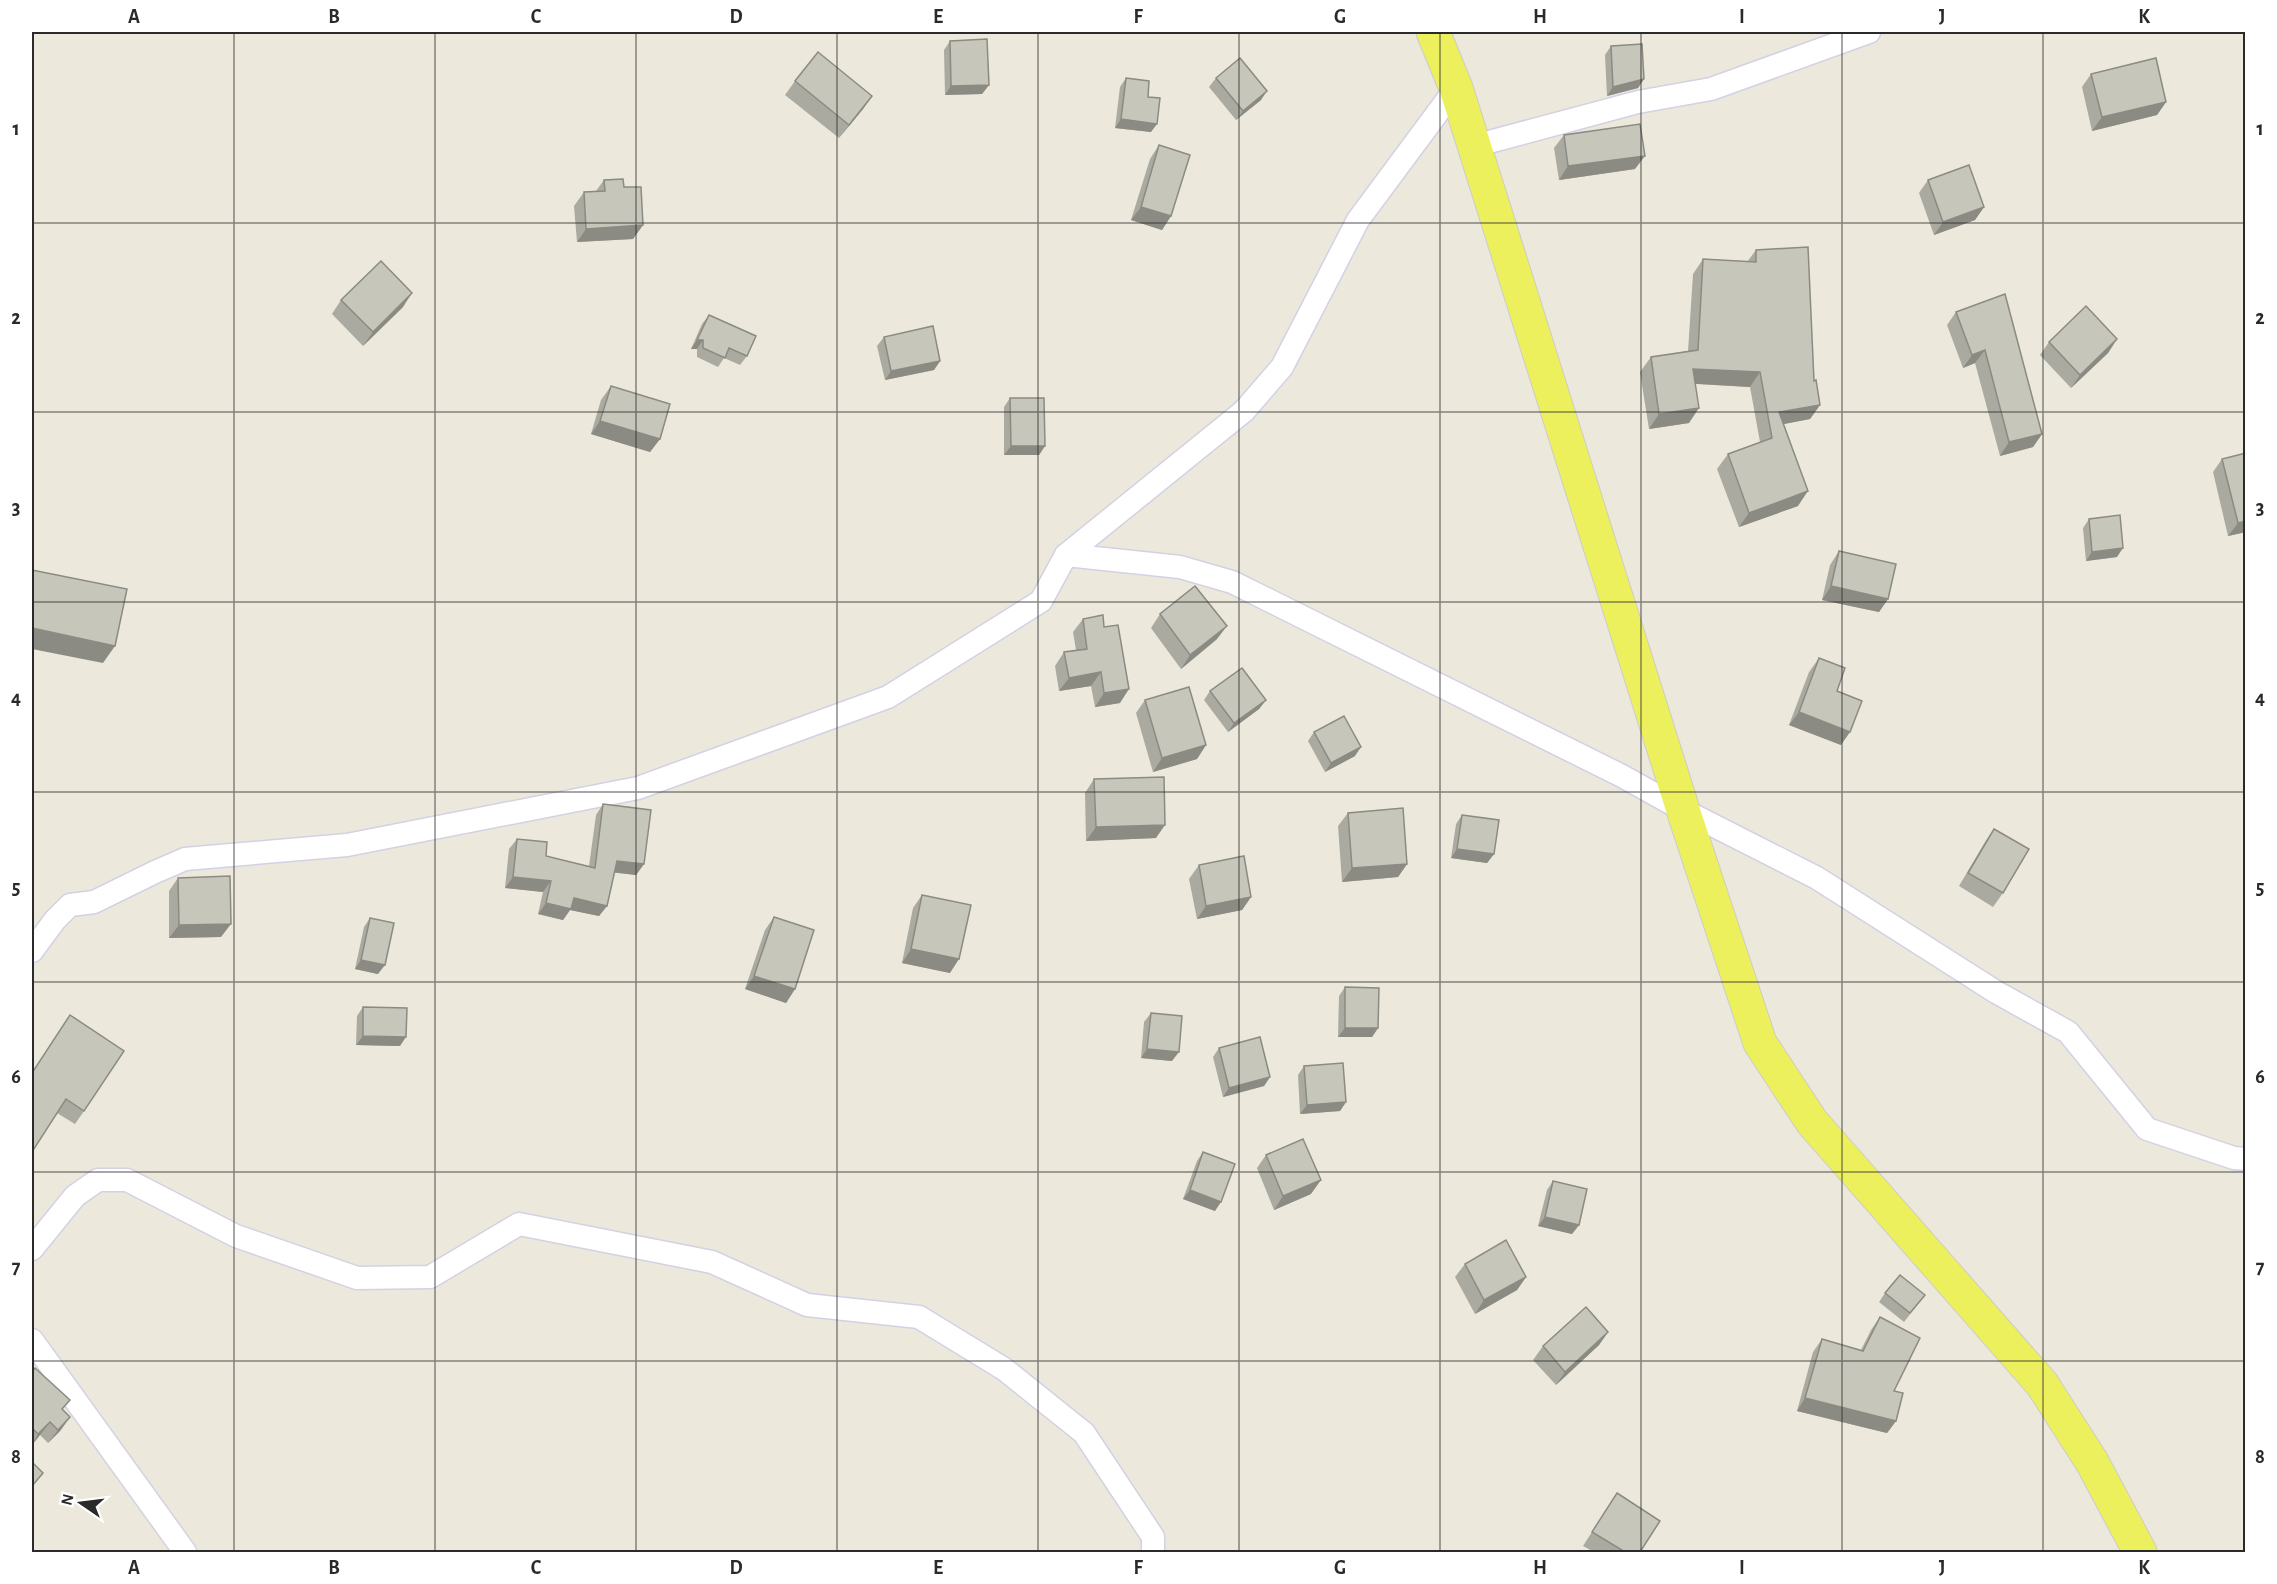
<svg xmlns="http://www.w3.org/2000/svg" width="2277" height="1584" viewBox="0 0 2277 1584" font-family="'Alegreya Sans',sans-serif">
<style>
.lines{fill:none;stroke-linecap:round;stroke-linejoin:round}
.street-casing{stroke:#d3d1e3;stroke-width:25}
.primary-casing{stroke:#ccc;stroke-width:35}
.street{stroke:#fff;stroke-width:22}
.primary{stroke:#ecf05d;stroke-width:33}
.wall{fill:#abaaa1}
.shaded-wall{fill:#8b8b83}
.building{fill:#c7c6bb;stroke:#8b8b83;stroke-width:1.5}
.grid{fill:none;stroke:#2a2a2a;stroke-width:1.5;stroke-opacity:0.55}
.neatline{fill:none;stroke:#2a2a2a;stroke-width:2}
.grid-label{font-size:20px;text-anchor:middle;font-weight:bold;fill:#2a2a2a}
</style>
<rect width="100%" height="100%" fill="#ece9dc"/>
<g class="lines">
<!-- street casing -->
<g class="street-casing">
<g id="street">
<polyline points="1474,146 1638,102 1711,89 1869,32"/>
<polyline points="1066,555 1180,567 1232,582 1622,776 1683,810 1817,878 1996,992 2068,1032 2147,1129 2234,1158 2246,1159"/>
<polyline points="32,951 55,920 70,905 94,902 155,872 185,859 347,845 638,788 888,697 1041,601 1066,555 1244,411 1282,367 1358,220 1456,88"/>
<polyline points="32,1249 75,1196 98,1180 127,1180 236,1236 357,1278 430,1277 519,1224 712,1262 807,1305 919,1317 1004,1369 1084,1433 1153,1537 1153,1552"/>
<polyline points="32,1340 185,1552"/>
</g>
</g>
<!-- primary casing -->
<g class="primary-casing">
<polyline id="primary" points="1433,32 1456,88 1683,810 1760,1043 1812,1122 2042,1384 2092,1462 2140,1552"/>
</g>
<!-- street -->
<use href="#street" class="street"/>
<!-- primary -->
<use href="#primary" class="primary"/>
</g>
<!-- wall -->
<g class="wall">
<polygon points="950,41 989,85 982,94 945,95 944,50"/>
<polygon points="1611,46 1644,79 1638,88 1607,96 1605,55"/>
<polygon points="2091,74 2166,102 2157,115 2092,131 2082,87"/>
<polygon points="1126,78 1148,97 1151,132 1115,128 1120,87"/>
<polygon points="1216,78 1261,100 1236,120 1209,87"/>
<polygon points="795,81 872,96 863,109 839,138 785,95"/>
<polygon points="1564,135 1635,169 1559,180 1554,148"/>
<polygon points="1159,145 1171,216 1162,230 1131,220 1150,159"/>
<polygon points="604,180 643,225 633,239 577,242 574,206 584,192 596,191"/>
<polygon points="1928,180 1984,207 1975,220 1934,235 1919,193"/>
<polygon points="1756,250 1814,381 1820,405 1810,419 1783,424 1798,506 1739,527 1717,469 1728,454 1760,442 1750,387 1696,384 1689,423 1649,429 1640,372 1651,357 1688,351 1693,274 1703,259 1747,262"/>
<polygon points="2005,294 2042,434 2033,447 2000,456 1975,363 1963,368 1947,325 1956,312"/>
<polygon points="341,300 403,307 363,346 332,314"/>
<polygon points="709,315 747,356 740,365 724,358 718,367 697,357 697,349 691,349 702,324"/>
<polygon points="884,337 940,361 934,370 885,380 877,346"/>
<polygon points="2117,339 2108,353 2071,388 2040,355 2049,342"/>
<polygon points="611,386 660,439 650,452 591,434 601,400"/>
<polygon points="1010,398 1045,446 1039,455 1004,455 1004,407"/>
<polygon points="2222,459 2246,532 2228,536 2213,472"/>
<polygon points="2089,519 2117,557 2086,561 2083,528"/>
<polygon points="1839,551 1888,599 1879,612 1822,600 1830,565"/>
<polygon points="1160,614 1217,639 1181,669 1151,628"/>
<polygon points="1083,619 1120,703 1095,707 1091,686 1059,691 1055,666 1064,652 1076,650 1073,632"/>
<polygon points="1819,658 1837,691 1841,745 1789,725 1809,672"/>
<polygon points="1210,691 1266,700 1259,709 1228,732 1204,700"/>
<polygon points="1145,700 1206,745 1197,759 1153,772 1136,713"/>
<polygon points="1314,732 1355,756 1325,772 1308,741"/>
<polygon points="1094,779 1156,838 1086,841 1085,793"/>
<polygon points="603,804 644,864 636,875 614,872 607,906 599,916 570,910 563,920 538,914 543,892 505,888 509,849 517,839 546,856 589,866 596,815"/>
<polygon points="1348,813 1407,864 1398,877 1342,882 1338,826"/>
<polygon points="1462,815 1494,854 1487,863 1451,858 1456,824"/>
<polygon points="1994,829 2003,893 1993,907 1959,886 1985,842"/>
<polygon points="1199,865 1251,897 1242,910 1197,919 1189,879"/>
<polygon points="178,878 221,937 169,938 169,891"/>
<polygon points="922,895 950,973 902,963 913,908"/>
<polygon points="774,917 795,989 786,1003 745,989 765,930"/>
<polygon points="370,918 378,974 355,969 364,927"/>
<polygon points="1345,987 1378,1028 1372,1037 1338,1037 1339,996"/>
<polygon points="363,1007 400,1046 356,1045 357,1016"/>
<polygon points="1151,1013 1172,1061 1141,1058 1144,1022"/>
<polygon points="1219,1048 1270,1077 1264,1086 1223,1097 1213,1057"/>
<polygon points="1304,1066 1346,1102 1340,1111 1300,1114 1298,1075"/>
<polygon points="32,1072 84,1111 75,1124 57,1113"/>
<polygon points="1203,1152 1215,1211 1183,1199 1197,1161"/>
<polygon points="1266,1155 1311,1194 1274,1210 1257,1168"/>
<polygon points="1553,1181 1579,1225 1572,1234 1538,1226 1547,1190"/>
<polygon points="1465,1264 1526,1277 1517,1290 1475,1314 1455,1277"/>
<polygon points="1885,1293 1925,1295 1904,1322 1879,1302"/>
<polygon points="1880,1317 1894,1391 1896,1421 1887,1433 1797,1411 1813,1352 1822,1339 1861,1350 1871,1330"/>
<polygon points="1608,1332 1599,1345 1556,1385 1533,1360 1543,1346"/>
<polygon points="32,1372 63,1410 70,1417 60,1431 48,1443 40,1435 32,1445"/>
<polygon points="1617,1493 1640,1552 1594,1552 1583,1546"/>
</g>
<!-- shaded-wall -->
<g class="shaded-wall">
<polygon points="1644,79 1638,88 1607,96 1613,87"/>
<polygon points="989,85 982,94 945,95 951,86"/>
<polygon points="1267,91 1261,100 1236,120 1243,111"/>
<polygon points="872,96 863,109 839,138 849,125"/>
<polygon points="2166,102 2157,115 2092,131 2102,117"/>
<polygon points="1121,119 1157,124 1151,132 1115,128"/>
<polygon points="1645,156 1635,169 1559,180 1568,166"/>
<polygon points="1141,207 1171,216 1162,230 1131,220"/>
<polygon points="1984,207 1975,220 1934,235 1943,222"/>
<polygon points="643,225 633,239 577,242 586,229"/>
<polygon points="412,293 403,307 363,346 373,332"/>
<polygon points="2117,339 2108,353 2071,388 2080,375"/>
<polygon points="697,340 703,340 697,349 691,349"/>
<polygon points="1985,350 1975,363 1963,368 1972,355"/>
<polygon points="940,361 934,370 885,380 891,371"/>
<polygon points="1693,369 1760,372 1750,387 1683,383"/>
<polygon points="1820,405 1810,419 1769,427 1779,412"/>
<polygon points="1699,408 1689,423 1649,429 1659,414"/>
<polygon points="600,421 660,439 650,452 591,434"/>
<polygon points="2042,434 2033,447 2000,456 2009,442"/>
<polygon points="1011,446 1045,446 1039,455 1004,455"/>
<polygon points="1808,491 1798,506 1739,527 1749,513"/>
<polygon points="2246,521 2246,532 2228,536 2238,523"/>
<polygon points="2123,548 2117,557 2086,561 2092,552"/>
<polygon points="1831,586 1888,599 1879,612 1822,600"/>
<polygon points="1227,626 1217,639 1181,669 1190,655"/>
<polygon points="32,628 115,646 103,663 32,649"/>
<polygon points="1101,672 1091,686 1059,691 1069,678"/>
<polygon points="1129,689 1120,703 1095,707 1104,693"/>
<polygon points="1266,700 1259,709 1228,732 1234,723"/>
<polygon points="1799,712 1850,732 1841,745 1789,725"/>
<polygon points="1206,745 1197,759 1153,772 1162,758"/>
<polygon points="1361,747 1355,756 1325,772 1331,763"/>
<polygon points="1165,825 1156,838 1086,841 1096,827"/>
<polygon points="1457,849 1494,854 1487,863 1451,858"/>
<polygon points="617,861 644,864 636,875 609,872"/>
<polygon points="1407,864 1398,877 1342,882 1352,868"/>
<polygon points="513,877 551,881 543,892 505,888"/>
<polygon points="1251,897 1242,910 1197,919 1206,906"/>
<polygon points="574,898 607,906 599,916 570,910 563,920 538,914 546,903"/>
<polygon points="231,924 221,937 169,938 179,925"/>
<polygon points="911,949 959,959 950,973 902,963"/>
<polygon points="361,960 385,965 378,974 355,969"/>
<polygon points="754,976 795,989 786,1003 745,989"/>
<polygon points="1345,1028 1378,1028 1372,1037 1338,1037"/>
<polygon points="363,1036 406,1037 400,1046 356,1045"/>
<polygon points="1147,1049 1179,1052 1172,1061 1141,1058"/>
<polygon points="1270,1077 1264,1086 1223,1097 1229,1088"/>
<polygon points="1346,1102 1340,1111 1300,1114 1307,1105"/>
<polygon points="1321,1180 1311,1194 1274,1210 1283,1196"/>
<polygon points="1190,1190 1221,1202 1215,1211 1183,1199"/>
<polygon points="1545,1217 1579,1225 1572,1234 1538,1226"/>
<polygon points="1526,1277 1517,1290 1475,1314 1484,1300"/>
<polygon points="1608,1332 1599,1345 1556,1385 1565,1372"/>
<polygon points="1805,1398 1896,1421 1887,1433 1797,1411"/>
<polygon points="70,1417 60,1431 48,1443 58,1430"/>
<polygon points="50,1422 40,1435 32,1445 38,1434"/>
</g>
<!-- building -->
<g class="building">
<polygon points="987,39 989,85 951,86 950,41"/>
<polygon points="1642,44 1644,79 1613,87 1611,46"/>
<polygon points="818,52 872,96 849,125 795,81"/>
<polygon points="1240,58 1267,91 1243,111 1216,78"/>
<polygon points="2156,58 2166,102 2102,117 2091,74"/>
<polygon points="1126,78 1149,81 1148,97 1160,98 1157,124 1121,119"/>
<polygon points="1640,124 1645,156 1568,166 1564,135"/>
<polygon points="1159,145 1190,155 1171,216 1141,207"/>
<polygon points="1969,165 1984,207 1943,222 1928,180"/>
<polygon points="623,179 624,187 641,187 643,225 586,229 584,192 605,191 604,180"/>
<polygon points="1808,247 1814,381 1816,380 1820,405 1779,412 1808,491 1749,513 1728,454 1772,438 1760,372 1693,369 1699,408 1659,414 1651,357 1698,350 1703,259 1756,262 1756,250"/>
<polygon points="381,261 412,293 373,332 341,300"/>
<polygon points="2005,294 2042,434 2009,442 1985,350 1972,355 1956,312"/>
<polygon points="2086,306 2117,339 2080,375 2049,342"/>
<polygon points="709,315 756,336 747,356 729,348 725,358 703,348 703,340 697,340"/>
<polygon points="933,326 940,361 891,371 884,337"/>
<polygon points="611,386 670,404 660,439 600,421"/>
<polygon points="1010,398 1044,398 1045,446 1011,446"/>
<polygon points="2246,453 2246,521 2238,523 2222,459"/>
<polygon points="2120,515 2123,548 2092,552 2089,519"/>
<polygon points="1839,551 1896,564 1888,599 1831,586"/>
<polygon points="32,570 127,589 115,646 32,628"/>
<polygon points="1195,586 1227,626 1190,655 1160,614"/>
<polygon points="1103,615 1104,627 1118,625 1129,689 1104,693 1101,672 1069,678 1064,652 1087,649 1083,619"/>
<polygon points="1819,658 1845,668 1837,691 1862,701 1850,732 1799,712"/>
<polygon points="1242,668 1266,700 1234,723 1210,691"/>
<polygon points="1189,687 1206,745 1162,758 1145,700"/>
<polygon points="1344,716 1361,747 1331,763 1314,732"/>
<polygon points="1164,777 1165,825 1096,827 1094,779"/>
<polygon points="603,804 651,810 644,864 617,861 607,906 574,898 571,909 546,903 551,881 513,877 517,839 547,842 546,856 595,868"/>
<polygon points="1403,808 1407,864 1352,868 1348,813"/>
<polygon points="1462,815 1499,820 1494,854 1457,849"/>
<polygon points="1994,829 2029,849 2003,893 1968,873"/>
<polygon points="1244,856 1251,897 1206,906 1199,865"/>
<polygon points="230,876 231,924 179,925 178,878"/>
<polygon points="922,895 971,905 959,959 911,949"/>
<polygon points="774,917 814,930 795,989 754,976"/>
<polygon points="370,918 394,923 385,965 361,960"/>
<polygon points="1345,987 1379,988 1378,1028 1345,1028"/>
<polygon points="363,1007 407,1008 406,1037 363,1036"/>
<polygon points="1151,1013 1182,1016 1179,1052 1147,1049"/>
<polygon points="70,1015 124,1051 84,1111 66,1099 32,1152 32,1073"/>
<polygon points="1260,1037 1270,1077 1229,1088 1219,1048"/>
<polygon points="1343,1063 1346,1102 1307,1105 1304,1066"/>
<polygon points="1303,1139 1321,1180 1283,1196 1266,1155"/>
<polygon points="1203,1152 1235,1164 1221,1202 1190,1190"/>
<polygon points="1553,1181 1587,1189 1579,1225 1545,1217"/>
<polygon points="1506,1240 1526,1277 1484,1300 1465,1264"/>
<polygon points="1900,1275 1925,1295 1910,1313 1885,1293"/>
<polygon points="1586,1307 1608,1332 1565,1372 1543,1346"/>
<polygon points="1880,1317 1920,1338 1894,1391 1903,1393 1896,1421 1805,1398 1822,1339 1863,1351"/>
<polygon points="35,1368 70,1400 62,1409 70,1417 58,1430 50,1422 38,1434 32,1428 32,1372"/>
<polygon points="32,1462 43,1473 32,1486"/>
<polygon points="1617,1493 1660,1521 1640,1552 1625,1552 1592,1532"/>
</g>
<!-- grid -->
<path class="grid" d="M234 32V1552M435 32V1552M636 32V1552M837 32V1552M1038 32V1552M1239 32V1552M1440 32V1552M1641 32V1552M1842 32V1552M2043 32V1552M32 223H2246M32 412H2246M32 602H2246M32 792H2246M32 982H2246M32 1172H2246M32 1361H2246"/>
<!-- border -->
<rect width="2277" height="1584" fill="none" stroke="#ffffff" stroke-width="66"/>
<!-- north arrow -->
<g transform="translate(81 1503) rotate(284)" stroke="#ffffff" stroke-width="4.5" paint-order="stroke">
<path d="M0-4.5L10 22L0 15L-10 22Z" fill="#2a2a2a"/>
<text y="-9" font-size="16" font-weight="bold" text-anchor="middle" fill="#2a2a2a">N</text>
</g>
<rect x="33" y="33" width="2211" height="1518" class="neatline"/>
<g class="grid-label">
<text x="134" y="23">A</text>
<text x="334" y="23">B</text>
<text x="536" y="23">C</text>
<text x="736" y="23">D</text>
<text x="938" y="23">E</text>
<text x="1138" y="23">F</text>
<text x="1340" y="23">G</text>
<text x="1540" y="23">H</text>
<text x="1742" y="23">I</text>
<text x="1942" y="23">J</text>
<text x="2144" y="23">K</text>
<text x="16" y="135">1</text>
<text x="2260" y="135">1</text>
<text x="16" y="324">2</text>
<text x="2260" y="324">2</text>
<text x="16" y="514">3</text>
<text x="2260" y="514">3</text>
<text x="16" y="704">4</text>
<text x="2260" y="704">4</text>
<text x="16" y="894">5</text>
<text x="2260" y="894">5</text>
<text x="16" y="1083">6</text>
<text x="2260" y="1083">6</text>
<text x="16" y="1273">7</text>
<text x="2260" y="1273">7</text>
<text x="16" y="1463">8</text>
<text x="2260" y="1463">8</text>
<text x="134" y="1574">A</text>
<text x="334" y="1574">B</text>
<text x="536" y="1574">C</text>
<text x="736" y="1574">D</text>
<text x="938" y="1574">E</text>
<text x="1138" y="1574">F</text>
<text x="1340" y="1574">G</text>
<text x="1540" y="1574">H</text>
<text x="1742" y="1574">I</text>
<text x="1942" y="1574">J</text>
<text x="2144" y="1574">K</text>
</g>
</svg>
